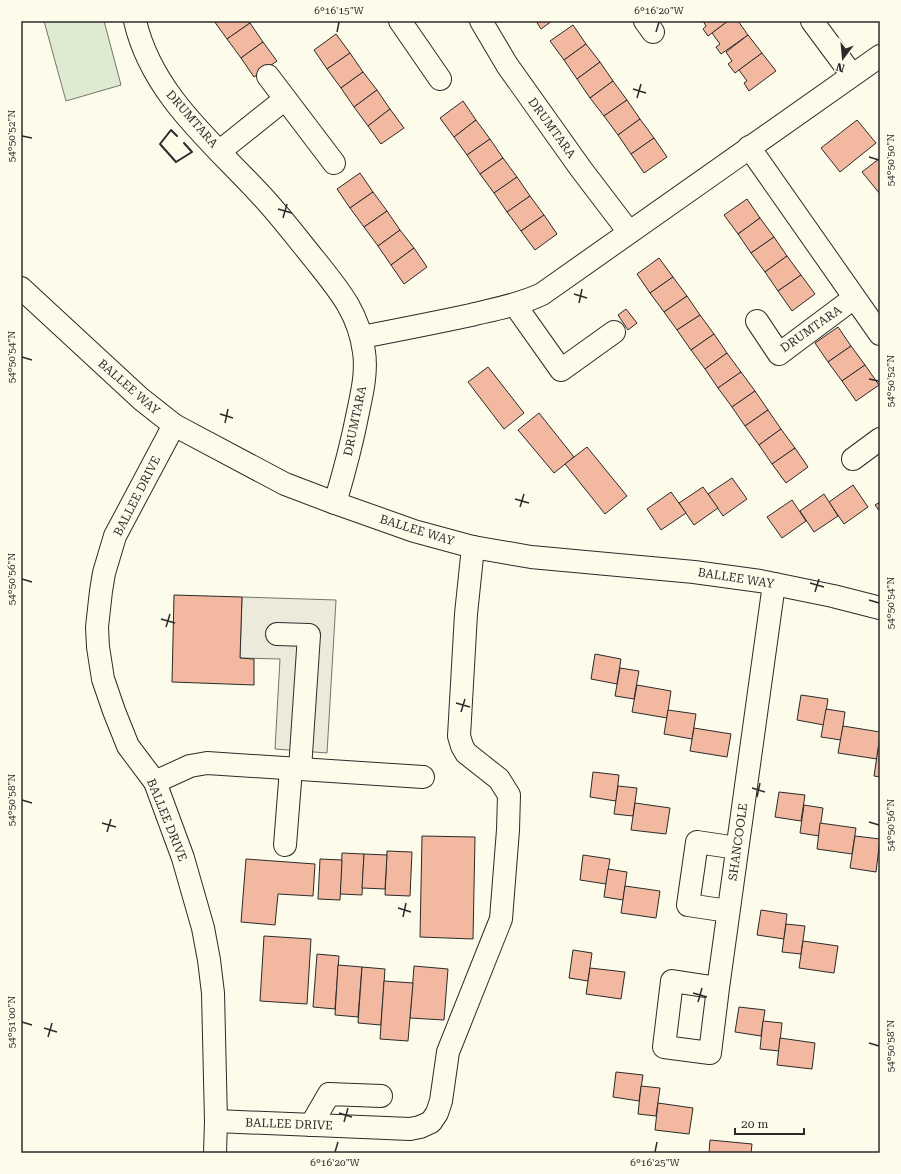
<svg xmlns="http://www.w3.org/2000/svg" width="901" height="1174" viewBox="0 0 901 1174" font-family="'Roboto Serif',serif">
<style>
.green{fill:#deebd1;stroke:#74746e}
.parking{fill:#eceadb;stroke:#74746e}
.building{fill:#f2b8a0;stroke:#2b2b2b}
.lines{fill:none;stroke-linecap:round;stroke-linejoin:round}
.minor-casing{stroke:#2b2b2b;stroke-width:24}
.minor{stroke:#fdfbea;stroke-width:22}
.wall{stroke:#2b2b2b;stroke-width:2}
.ticks{fill:none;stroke:#2b2b2b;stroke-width:1.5}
.labels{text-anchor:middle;stroke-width:3;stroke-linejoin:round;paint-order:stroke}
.street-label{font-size:12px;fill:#2b2b2b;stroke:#fdfbea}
.neatline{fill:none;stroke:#2b2b2b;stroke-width:1.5}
.ticks-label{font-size:10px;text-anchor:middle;fill:#2b2b2b}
</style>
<rect width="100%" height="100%" fill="#fdfbea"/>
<!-- green -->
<polygon class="green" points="44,21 104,21 121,85 66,101"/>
<!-- parking -->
<polygon class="parking" points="242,597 336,600 327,753 275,749 280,659 240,658"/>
<!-- building -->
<g class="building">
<polygon points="214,21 249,21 250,23 227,39"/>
<polygon points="536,21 552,21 541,29"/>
<polygon points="703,21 728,21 708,36 703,29 706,26"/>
<polygon points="728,21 738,21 748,35 721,54 716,47 720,44 712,33"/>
<polygon points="250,23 263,42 241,58 227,39"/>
<polygon points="573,25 586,44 564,60 550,41"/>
<polygon points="336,34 350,53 327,69 314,50"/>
<polygon points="748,35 762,53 735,73 728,64 732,61 726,52"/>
<polygon points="263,42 277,61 254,77 241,58"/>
<polygon points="586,44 600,62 577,79 564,60"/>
<polygon points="350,53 363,72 341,88 327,69"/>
<polygon points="762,53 776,71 749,91 744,83 747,81 739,70"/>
<polygon points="600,62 613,81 590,98 577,79"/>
<polygon points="363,72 377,90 354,107 341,88"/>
<polygon points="613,81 627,100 604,116 590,98"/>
<polygon points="377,90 390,109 368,126 354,107"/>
<polygon points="627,100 640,119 618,135 604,116"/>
<polygon points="463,101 476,120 454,137 440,118"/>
<polygon points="390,109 404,128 381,144 368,126"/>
<polygon points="640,119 654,138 631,154 618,135"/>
<polygon points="476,120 490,139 467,155 454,137"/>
<polygon points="857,120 876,143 840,172 821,148"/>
<polygon points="654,138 667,157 644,173 631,154"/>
<polygon points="490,139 503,158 480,174 467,155"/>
<polygon points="503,158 517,177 494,193 480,174"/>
<polygon points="880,158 880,194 862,172"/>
<polygon points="360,173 373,192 350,208 337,189"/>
<polygon points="517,177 530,196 507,212 494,193"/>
<polygon points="373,192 387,211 364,227 350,208"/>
<polygon points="530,196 544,215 521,231 507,212"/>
<polygon points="747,199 760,218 738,234 724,215"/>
<polygon points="387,211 400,230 378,246 364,227"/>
<polygon points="544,215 557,234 535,250 521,231"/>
<polygon points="760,218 774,237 751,253 738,234"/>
<polygon points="400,230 414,248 391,265 378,246"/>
<polygon points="774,237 787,256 765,272 751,253"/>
<polygon points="414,248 427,267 404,284 391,265"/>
<polygon points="787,256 801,275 778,291 765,272"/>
<polygon points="659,258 673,277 650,293 637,274"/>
<polygon points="801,275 815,294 792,311 778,291"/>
<polygon points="673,277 687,296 664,312 650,293"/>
<polygon points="687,296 700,315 677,330 664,312"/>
<polygon points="626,309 637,323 628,330 618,315"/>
<polygon points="700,315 714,334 691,350 677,330"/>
<polygon points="838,327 851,346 828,362 815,343"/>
<polygon points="714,334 727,353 705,369 691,350"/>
<polygon points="851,346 865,365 842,381 828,362"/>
<polygon points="727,353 741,372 718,388 705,369"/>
<polygon points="865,365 879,385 856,401 842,381"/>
<polygon points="488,367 524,413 504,429 468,382"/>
<polygon points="741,372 755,391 732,407 718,388"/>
<polygon points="755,391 768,410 745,426 732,407"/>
<polygon points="768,410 781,429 759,445 745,426"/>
<polygon points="539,413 574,457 554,473 518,430"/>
<polygon points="781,429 795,448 772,464 759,445"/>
<polygon points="587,447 627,496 605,514 565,464"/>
<polygon points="795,448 808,467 786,483 772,464"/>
<polygon points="732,478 747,499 723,516 708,494"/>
<polygon points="853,485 868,507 844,524 829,502"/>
<polygon points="703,487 718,508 694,525 679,503"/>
<polygon points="671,492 686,513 661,530 647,509"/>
<polygon points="824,494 838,516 814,532 800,511"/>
<polygon points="792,500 806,521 782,538 767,517"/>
<polygon points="880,502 880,512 875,505"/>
<polygon points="174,595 242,597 240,658 254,659 254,685 172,682"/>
<polygon points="595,654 621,659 617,684 591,679"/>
<polygon points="620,668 639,671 634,699 615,696"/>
<polygon points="637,685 671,691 667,718 632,712"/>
<polygon points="801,695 828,699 824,725 797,720"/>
<polygon points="826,709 845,712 841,740 821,737"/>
<polygon points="668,710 696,714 692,739 664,734"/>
<polygon points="843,726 880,732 877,759 838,753"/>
<polygon points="694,728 731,734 727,757 690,751"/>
<polygon points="878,749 880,750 880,777 874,776"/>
<polygon points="593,772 619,775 616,801 590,797"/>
<polygon points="618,786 637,788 633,816 614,814"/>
<polygon points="779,792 805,795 801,821 775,817"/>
<polygon points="635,803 670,808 666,834 631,830"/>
<polygon points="804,805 823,808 819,836 800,833"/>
<polygon points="820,823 856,828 852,854 817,849"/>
<polygon points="422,836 475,837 473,939 420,937"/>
<polygon points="855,836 880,839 876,872 850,868"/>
<polygon points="387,851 412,852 410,896 385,895"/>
<polygon points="342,853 364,854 362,895 340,894"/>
<polygon points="364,854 387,855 385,889 362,888"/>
<polygon points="583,855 610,859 606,884 580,880"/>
<polygon points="246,859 315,864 313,896 278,894 275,925 241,922"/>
<polygon points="320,859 342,860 340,900 318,899"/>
<polygon points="608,869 627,872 623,900 604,897"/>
<polygon points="625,886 660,891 656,918 621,913"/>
<polygon points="761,910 787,914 784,939 757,935"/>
<polygon points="786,924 805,926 801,954 782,952"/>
<polygon points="264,936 311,939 307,1004 260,1001"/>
<polygon points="803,941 838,946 834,973 799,968"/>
<polygon points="573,950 592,953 588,981 569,978"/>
<polygon points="317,954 339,956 335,1009 313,1007"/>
<polygon points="338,965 362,967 358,1017 335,1015"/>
<polygon points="414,966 448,969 444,1020 410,1018"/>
<polygon points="362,967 385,969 381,1025 358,1023"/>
<polygon points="590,968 625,972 621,999 586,994"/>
<polygon points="384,981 413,983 408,1041 380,1039"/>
<polygon points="739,1007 765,1010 761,1036 735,1032"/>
<polygon points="763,1021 782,1023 779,1051 760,1049"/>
<polygon points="780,1038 815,1043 812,1069 777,1065"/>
<polygon points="616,1072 643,1075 639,1101 613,1097"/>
<polygon points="641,1086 660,1088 656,1116 638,1114"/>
<polygon points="658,1103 693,1108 689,1134 655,1130"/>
<polygon points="710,1140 752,1144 751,1153 709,1153"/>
</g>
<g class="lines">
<!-- minor casing -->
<g class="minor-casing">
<g id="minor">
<path d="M135 21C152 94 211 141 259 193 279 214 297 238 315 260 339 290 359 313 364 352 367 372 362 393 358 412 352 443 344 473 335 503"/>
<polyline points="400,21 440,79"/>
<polyline points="481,21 507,65 581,169 629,232"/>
<polyline points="645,21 653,32"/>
<polyline points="812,21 852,75"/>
<polyline points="268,76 334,163"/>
<polyline points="749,147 880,334"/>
<polyline points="220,151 285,99"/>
<polyline points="21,288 141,399 174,425 285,484 335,503 414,531 473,547 531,557 694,572 760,581 833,596 880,608"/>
<polyline points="515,305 561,370 614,332"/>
<polyline points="757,321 779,354 854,298"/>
<path d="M362 337C398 330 434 323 471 315 495 309 519 305 542 294L880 56"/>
<polyline points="174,425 115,536 104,573 101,591 97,627 98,647 103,679 114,711 128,746 155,782 183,858 203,928 209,960 213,993 216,1121 215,1153"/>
<polyline points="853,459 880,439"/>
<polyline points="277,634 309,635 300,769"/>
<polyline points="155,782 190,766 207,763 423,777"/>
<polyline points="285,845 291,769"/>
<polyline points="728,911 688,905 697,842 737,848"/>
<polyline points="718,988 672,981 664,1047 710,1053 718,988 774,584"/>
<polyline points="216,1121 410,1129 420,1127 431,1122 437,1113 441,1101 448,1052 501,919 508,830 509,795 499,779 466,753 462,746 459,736 466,614 473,547"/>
<polyline points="311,1125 329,1094 381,1096"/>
</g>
</g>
<!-- minor -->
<use href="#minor" class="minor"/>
<!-- wall -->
<polyline class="wall" points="177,136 171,130 160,144 176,162 192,152 184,143"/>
</g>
<!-- ticks -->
<path class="ticks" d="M337 32 339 22M656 32 659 22M633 89 646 93M637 98 641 84M22 136 32 138M869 157 879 160M278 209 292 213M283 218 287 204M574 294 587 298M579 303 582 289M22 357 32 360M869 379 879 381M220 414 233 418M225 423 228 409M515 499 529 503M520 507 524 494M22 579 32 582M810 583 824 587M815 592 819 579M869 600 879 603M161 619 175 623M166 627 170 614M456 703 470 707M461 712 465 699M752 788 765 792M757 797 760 783M22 800 32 803M869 822 879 825M102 823 116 827M107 832 111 819M398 908 411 912M403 917 406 903M693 993 707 997M698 1002 702 988M22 1022 32 1025M44 1028 57 1032M48 1037 52 1023M869 1043 879 1046M339 1113 352 1117M344 1122 348 1108M335 1152 338 1142M655 1152 657 1142"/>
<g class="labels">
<!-- street labels -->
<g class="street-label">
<text transform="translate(192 119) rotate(49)" y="4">DRUMTARA</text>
<text transform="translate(552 128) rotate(54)" y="4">DRUMTARA</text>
<text transform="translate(811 329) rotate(-35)" y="4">DRUMTARA</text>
<text transform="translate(129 387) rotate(41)" y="4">BALLEE WAY</text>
<text transform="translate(355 421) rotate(-78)" y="4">DRUMTARA</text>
<text transform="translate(137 496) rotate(-63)" y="4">BALLEE DRIVE</text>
<text transform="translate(417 530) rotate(17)" y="4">BALLEE WAY</text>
<text transform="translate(736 578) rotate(9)" y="4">BALLEE WAY</text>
<text transform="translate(167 820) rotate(68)" y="4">BALLEE DRIVE</text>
<text transform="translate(738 842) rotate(-82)" y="4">SHANCOOLE</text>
<text transform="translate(289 1124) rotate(2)" y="4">BALLEE DRIVE</text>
</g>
</g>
<!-- border -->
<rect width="901" height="1174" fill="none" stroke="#fdfbea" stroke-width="44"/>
<!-- north arrow -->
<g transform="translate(843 58) rotate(196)" stroke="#fdfbea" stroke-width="3" paint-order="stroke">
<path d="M0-3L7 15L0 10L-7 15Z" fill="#2b2b2b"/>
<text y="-6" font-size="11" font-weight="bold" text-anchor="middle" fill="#2b2b2b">N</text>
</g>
<!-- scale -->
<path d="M735 1128v6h69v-6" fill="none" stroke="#2b2b2b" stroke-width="2"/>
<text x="741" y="1128" font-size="12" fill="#2b2b2b" stroke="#fdfbea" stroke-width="3" paint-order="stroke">20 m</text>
<rect x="22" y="22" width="857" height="1130" class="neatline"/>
<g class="ticks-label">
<text x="339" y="14">6°16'15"W</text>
<text x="659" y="14">6°16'20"W</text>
<text transform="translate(11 136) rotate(-90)" y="4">54°50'52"N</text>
<text transform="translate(890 160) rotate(-90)" y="4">54°50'50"N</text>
<text transform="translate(11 357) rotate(-90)" y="4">54°50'54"N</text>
<text transform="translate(890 381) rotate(-90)" y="4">54°50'52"N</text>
<text transform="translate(11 579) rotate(-90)" y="4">54°50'56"N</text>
<text transform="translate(890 603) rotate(-90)" y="4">54°50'54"N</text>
<text transform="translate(11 800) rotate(-90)" y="4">54°50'58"N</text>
<text transform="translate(890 825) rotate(-90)" y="4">54°50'56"N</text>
<text transform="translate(11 1022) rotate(-90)" y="4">54°51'00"N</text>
<text transform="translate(890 1046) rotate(-90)" y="4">54°50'58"N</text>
<text x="335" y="1166">6°16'20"W</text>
<text x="655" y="1166">6°16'25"W</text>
</g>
</svg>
